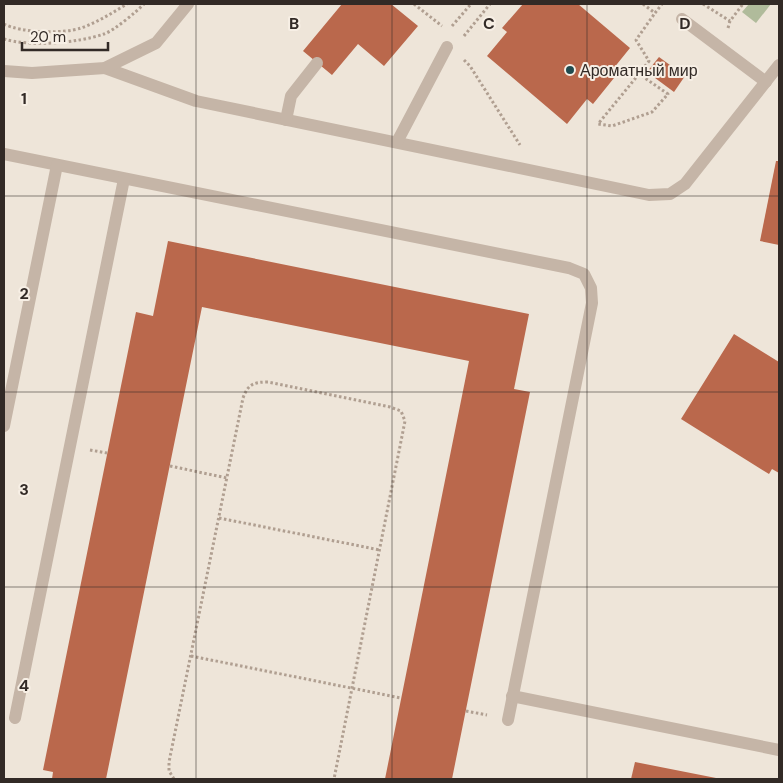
<svg xmlns="http://www.w3.org/2000/svg" width="783" height="783" viewBox="0 0 783 783" font-family="'DM Sans',sans-serif">
<style>
.green{fill:#b0bb9b}
.building{fill:#ba684c}
.lines{fill:none;stroke-linecap:round;stroke-linejoin:round}
.path{stroke:#b09f91;stroke-width:3;stroke-dasharray:2.5 2.5;stroke-linecap:butt}
.minor{stroke:#c5b5a7;stroke-width:12}
.grid{fill:none;stroke:#322a26;stroke-width:1;stroke-opacity:0.55}
.poi-dot{fill:#204b4f;stroke:#f7efe5;stroke-width:2}
.labels{text-anchor:middle;stroke-width:4;stroke-linejoin:round;paint-order:stroke}
.poi-label{font-size:16px;fill:#322a26;stroke:#f7efe5;text-anchor:start}
.grid-label{font-size:16px;text-anchor:middle;font-weight:bold;fill:#322a26;stroke:#f7efe5;stroke-width:4;stroke-linejoin:round;paint-order:stroke}
</style>
<rect width="100%" height="100%" fill="#eee5d9"/>
<!-- green -->
<polygon class="green" points="749,4 771,4 756,23 742,12"/>
<!-- building -->
<g class="building">
<polygon points="342,4 391,4 418,26 384,66 358,44 332,75 303,51"/>
<polygon points="523,4 578,4 630,48 609,74 614,78 593,104 587,99 567,124 487,56 507,32 502,28"/>
<polygon points="659,57 685,76 674,92 647,72"/>
<polygon points="776,161 779,161 779,245 760,241"/>
<polygon points="168,241 529,314 514,389 530,392 452,779 385,779 469,361 202,307 106,779 52,779 53,772 43,770 136,312 153,316"/>
<polygon points="734,334 779,362 779,473 772,469 769,474 681,419"/>
<polygon points="635,762 716,778 716,779 631,779"/>
</g>
<g class="lines">
<!-- path -->
<g class="path">
<polyline points="414,4 442,26"/>
<polyline points="643,4 655,13 662,4"/>
<polyline points="703,4 730,21"/>
<path d="M4 24C21 33 64 34 81 28 98 22 112 13 127 4"/>
<polyline points="452,26 471,4"/>
<polyline points="728,28 730,21 743,4"/>
<polyline points="464,36 490,4"/>
<path d="M4 39C29 47 78 43 104 34 115 30 136 12 144 4"/>
<polyline points="464,60 470,66 520,145"/>
<polyline points="639,74 598,124 612,126 652,112 668,94 639,74 649,61 636,40 655,13"/>
<polyline points="90,450 107,453"/>
<polyline points="170,466 227,478"/>
<polyline points="219,518 380,550"/>
<polyline points="191,656 401,698"/>
<polyline points="466,711 487,715"/>
<path d="M174 779 169 771V762L243 398C248 384 254 382 268 382L390 407 401 411 405 421 334 779"/>
</g>
<!-- minor -->
<g class="minor">
<polyline points="682,19 766,82"/>
<polyline points="105,68 196,101 649,195 670,194 685,184 779,65"/>
<polyline points="4,71 32,73 105,68 156,43 188,4"/>
<polyline points="286,120 291,96 317,63"/>
<polyline points="397,142 447,47"/>
<polyline points="4,154 569,268 584,274 591,288 592,303 508,720"/>
<polyline points="4,426 57,165"/>
<polyline points="512,696 779,750"/>
<polyline points="15,718 124,179"/>
</g>
</g>
<!-- grid -->
<path class="grid" d="M196 4V779M392 4V779M587 4V779M4 196H779M4 392H779M4 587H779"/>
<!-- markers -->
<circle class="poi-dot" cx="570" cy="70" r="5"/>
<g class="labels">
<!-- poi labels -->
<g class="poi-label">
<text x="580" y="76">Ароматный мир</text>
</g>
</g>
<g class="grid-label">
<text x="294" y="29">B</text>
<text x="489" y="29">C</text>
<text x="685" y="29">D</text>
<text x="24" y="104">1</text>
<text x="24" y="299">2</text>
<text x="24" y="495">3</text>
<text x="24" y="691">4</text>
</g>
<!-- border -->
<rect width="783" height="783" fill="none" stroke="#322a26" stroke-width="10"/>
<!-- scale -->
<path d="M22 42v8h86v-8" fill="none" stroke="#322a26" stroke-width="2.5"/>
<text x="30" y="42" font-size="15" fill="#322a26" stroke="#f7efe5" stroke-width="4" paint-order="stroke">20 m</text>
</svg>
